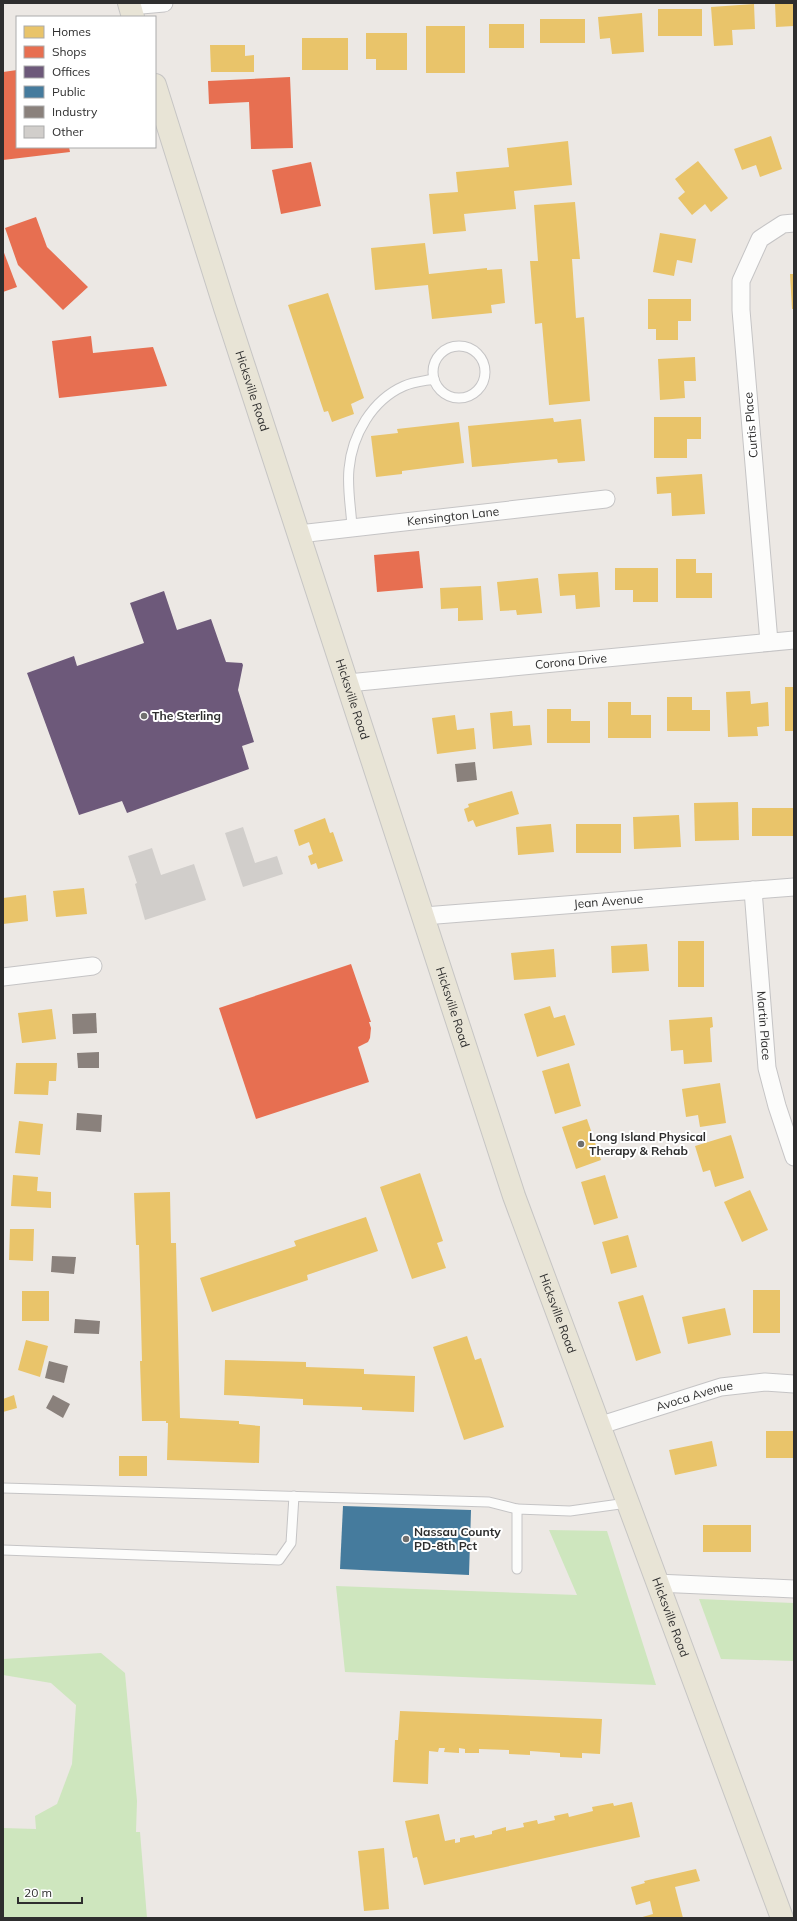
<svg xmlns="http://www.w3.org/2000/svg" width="797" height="1921" viewBox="0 0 797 1921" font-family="Mulish,sans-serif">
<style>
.green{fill:#cee6be}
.homes{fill:#e9c46a}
.shops{fill:#e76f51}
.offices{fill:#6d597a}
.public{fill:#457b9d}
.industry{fill:#8a817c}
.building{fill:#d1cecb}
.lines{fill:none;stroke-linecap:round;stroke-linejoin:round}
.service-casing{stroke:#c5c4c5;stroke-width:11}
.minor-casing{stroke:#c5c4c5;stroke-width:19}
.primary-casing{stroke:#c6c5c4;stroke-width:24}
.service{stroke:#fcfcfb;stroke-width:9}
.minor{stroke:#fcfcfb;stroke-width:17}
.primary{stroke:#e8e4d6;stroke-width:22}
.poi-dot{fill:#706f6e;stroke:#fff;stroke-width:1.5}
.labels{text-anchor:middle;stroke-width:4;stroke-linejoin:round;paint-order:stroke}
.street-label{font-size:12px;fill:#2e2e2e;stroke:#fff}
.poi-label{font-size:12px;font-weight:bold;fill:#2e2e2e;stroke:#fff;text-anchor:start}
</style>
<rect width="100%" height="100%" fill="#ece8e4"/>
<!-- green -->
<g class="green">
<polygon points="549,1530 607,1531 656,1685 345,1672 336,1586 577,1595"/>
<polygon points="699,1599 794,1603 794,1661 721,1659"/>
<polygon points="101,1653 125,1673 137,1801 136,1832 140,1832 147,1918 3,1918 3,1828 36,1829 35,1816 57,1804 72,1764 76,1705 51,1683 3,1675 3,1659"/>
</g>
<!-- homes -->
<g class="homes">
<polygon points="775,3 794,3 794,26 776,27"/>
<polygon points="754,4 755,29 732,30 733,45 714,46 711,7"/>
<rect x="658" y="9" width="44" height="27"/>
<polygon points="642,13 644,52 612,54 610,38 600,39 598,17"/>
<rect x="540" y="19" width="45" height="24"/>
<rect x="489" y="24" width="35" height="24"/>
<rect x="426" y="26" width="39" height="47"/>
<polygon points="366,33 407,33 407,70 376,70 376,59 366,59"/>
<rect x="302" y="38" width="46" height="32"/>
<polygon points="210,45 245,45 245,56 254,55 254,72 211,72"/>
<polygon points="771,136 782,169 760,177 756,165 742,170 734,149"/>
<polygon points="568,141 572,185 514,191 516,209 464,214 466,231 433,234 429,194 458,192 456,172 509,167 507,148"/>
<polygon points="698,161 728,198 711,212 705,204 692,215 678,198 685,192 675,179"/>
<polygon points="575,202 580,259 572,259 576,318 584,317 590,401 549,405 542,323 535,324 530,261 538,261 534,205"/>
<polygon points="660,233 696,239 692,263 677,260 674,276 653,272"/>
<polygon points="425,243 429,274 487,268 487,270 502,269 505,303 491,305 492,313 432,319 428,285 375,290 371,248"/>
<polygon points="790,274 794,274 794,309 792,309"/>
<polygon points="328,293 364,398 351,404 354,414 332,422 328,411 324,412 288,305"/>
<polygon points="648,299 691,299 691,321 678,321 678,340 656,340 656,329 648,329"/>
<polygon points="695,357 696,381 684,381 685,398 660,400 658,359"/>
<polygon points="654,417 701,417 701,439 687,439 687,458 654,458"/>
<polygon points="553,418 554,422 581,419 585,461 558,463 557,459 472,467 468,426"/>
<polygon points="459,422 464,463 402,471 402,474 376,477 371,436 398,433 397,429"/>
<polygon points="702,474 705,514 672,516 671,493 657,494 656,477"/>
<polygon points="676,559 696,559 696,573 712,573 712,598 676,598"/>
<polygon points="615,568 658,568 658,602 633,602 633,590 615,590"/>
<polygon points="598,572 600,607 576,609 575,595 560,596 558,574"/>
<polygon points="538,578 542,613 517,615 516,610 500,611 497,582"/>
<polygon points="481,586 483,620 458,621 458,608 441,609 440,588"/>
<rect x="785" y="687" width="9" height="44"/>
<polygon points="750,691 751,704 768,702 769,726 757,727 758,736 728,737 726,692"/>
<polygon points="667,697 692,697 692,710 710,710 710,731 667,731"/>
<polygon points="608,702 631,702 631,715 651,715 651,738 608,738"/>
<polygon points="547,709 571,709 571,721 590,721 590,743 547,743"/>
<polygon points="512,711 513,726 530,725 532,745 493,749 490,713"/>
<polygon points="455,715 457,730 474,728 476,749 437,754 432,718"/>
<polygon points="512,791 519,814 476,827 473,820 468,822 464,809 469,807 468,804"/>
<polygon points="738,802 739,840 695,841 694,803"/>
<rect x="752" y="808" width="42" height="28"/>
<polygon points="679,815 681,847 634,849 633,817"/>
<polygon points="325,818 330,833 333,832 343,861 318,869 316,863 311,865 308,856 313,854 309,842 299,846 294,830"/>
<polygon points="551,824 554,852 518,855 516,827"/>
<rect x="576" y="824" width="45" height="29"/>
<polygon points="84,888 87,914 56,917 53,891"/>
<polygon points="26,895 28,921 3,924 3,898"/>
<rect x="678" y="941" width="26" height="46"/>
<polygon points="647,944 649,971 612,973 611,946"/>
<polygon points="554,949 556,977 514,980 511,953"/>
<polygon points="550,1006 554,1018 565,1015 575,1045 537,1057 524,1014"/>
<polygon points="52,1009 56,1039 22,1043 18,1013"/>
<polygon points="712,1017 713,1027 710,1028 712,1062 684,1064 683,1050 671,1051 669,1020"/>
<polygon points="16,1063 57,1063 56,1081 49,1081 48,1095 14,1094"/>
<polygon points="569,1063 581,1106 555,1114 542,1071"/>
<polygon points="720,1083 726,1123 700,1127 698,1115 686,1117 682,1089"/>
<polygon points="587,1119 601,1160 576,1169 562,1127"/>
<polygon points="19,1121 43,1124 40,1155 15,1153"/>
<polygon points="731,1135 744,1178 715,1187 710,1170 703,1172 695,1146"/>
<polygon points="420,1173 443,1241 437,1243 446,1268 412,1279 380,1187"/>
<polygon points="13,1175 38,1177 37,1191 51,1192 51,1208 11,1206"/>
<polygon points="605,1175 618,1218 594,1225 581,1182"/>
<polygon points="750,1190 768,1230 742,1242 724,1202"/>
<polygon points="170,1192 171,1243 176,1243 180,1418 239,1421 239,1424 260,1426 259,1463 167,1460 168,1423 166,1423 166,1421 142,1421 140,1361 142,1361 139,1245 136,1245 134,1193"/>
<polygon points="366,1217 378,1251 307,1275 308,1280 212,1312 200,1278 296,1246 294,1241"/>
<polygon points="10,1229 34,1229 33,1261 9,1260"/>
<polygon points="628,1235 637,1267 611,1274 602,1242"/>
<rect x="753" y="1290" width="27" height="43"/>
<rect x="22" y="1291" width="27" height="30"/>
<polygon points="643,1295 661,1353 636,1361 618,1302"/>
<polygon points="725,1308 731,1335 688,1344 682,1317"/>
<polygon points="467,1336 475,1360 481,1358 504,1427 464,1440 433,1347"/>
<polygon points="26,1340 48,1346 40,1377 18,1370"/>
<polygon points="225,1360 306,1362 306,1367 364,1369 364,1374 415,1376 414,1412 362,1410 362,1407 303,1405 303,1399 224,1395"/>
<polygon points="14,1395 17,1408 3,1412 3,1399"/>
<rect x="766" y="1431" width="28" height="27"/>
<polygon points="712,1441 717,1466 675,1475 669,1450"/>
<rect x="119" y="1456" width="28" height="20"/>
<rect x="703" y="1525" width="48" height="27"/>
<polygon points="400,1711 602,1719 600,1754 582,1753 582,1758 560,1757 560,1753 530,1751 530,1755 509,1754 509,1750 479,1749 479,1753 465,1753 465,1749 459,1748 459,1753 444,1752 445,1748 439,1748 438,1752 429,1751 428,1784 393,1782 395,1740 398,1740"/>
<polygon points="632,1802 640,1837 424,1885 417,1857 413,1858 405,1821 439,1814 445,1841 455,1839 455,1843 460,1842 460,1838 474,1835 475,1838 492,1834 492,1831 506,1827 506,1831 524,1827 523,1823 537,1820 538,1824 555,1820 554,1816 568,1813 569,1817 593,1811 592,1807 613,1803 614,1806"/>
<polygon points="384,1848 389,1909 364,1911 358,1851"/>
<polygon points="696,1869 700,1881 675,1887 683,1918 639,1918 653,1914 650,1901 636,1905 631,1887 645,1883 644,1881"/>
</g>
<!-- shops -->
<g class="shops">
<polygon points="17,70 17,147 69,147 70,152 3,160 3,72"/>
<polygon points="290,77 293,148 251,149 249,102 209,104 208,81"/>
<polygon points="311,162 321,206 281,214 272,170"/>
<polygon points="36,217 47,247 88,287 63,310 18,265 5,228"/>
<polygon points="3,250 17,287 3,292"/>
<polygon points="91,336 93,353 153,347 167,386 59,398 52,341"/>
<polygon points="419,551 423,588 377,592 374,555"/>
<polygon points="351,964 371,1022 369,1022 371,1028 370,1038 368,1042 358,1047 369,1082 256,1119 219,1008"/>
</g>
<!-- offices -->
<polygon class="offices" points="164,591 177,630 211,619 226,662 242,663 243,665 238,690 254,742 242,746 249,769 127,813 122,801 79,815 27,673 74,656 77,666 144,643 130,603"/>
<!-- public -->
<polygon class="public" points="343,1506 471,1510 469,1575 340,1569"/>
<!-- industry -->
<g class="industry">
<polygon points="475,762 477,780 457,782 455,764"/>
<polygon points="96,1013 97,1033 73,1034 72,1014"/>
<polygon points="99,1052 99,1068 78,1068 77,1053"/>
<polygon points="77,1113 102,1115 101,1132 76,1130"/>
<polygon points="52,1256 76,1257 74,1274 51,1272"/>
<polygon points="75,1319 100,1321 99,1334 74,1333"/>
<polygon points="49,1361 68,1366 64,1383 45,1378"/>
<polygon points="53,1395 70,1404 63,1418 46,1408"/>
</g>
<!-- building -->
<g class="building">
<polygon points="243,827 255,863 277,856 283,874 243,887 225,833"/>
<polygon points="152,848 161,875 194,864 206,900 145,920 135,884 137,883 128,856"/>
</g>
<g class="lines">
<!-- service casing -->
<g class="service-casing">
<g id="service">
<circle cx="459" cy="372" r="26"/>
<path d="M352 527C351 508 347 488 349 469 352 435 372 400 404 386 413 382 424 381 434 379"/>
<polyline points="3,1488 489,1502 517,1509"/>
<polyline points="3,1550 279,1560 291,1543 294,1496"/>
<polyline points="517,1569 517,1509 570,1511 627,1503"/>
</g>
</g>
<!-- minor casing -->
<g class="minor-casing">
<g id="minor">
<polyline points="130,6 164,3"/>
<path id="s1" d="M299 534 606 499"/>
<polyline points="769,642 741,310 741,281 760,239 783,224 794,223"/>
<path id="s2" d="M348 683 794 640"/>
<path id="s3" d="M753 890 767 1068 777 1106 794 1157"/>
<path id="s4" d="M424 916 794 887"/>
<polyline points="3,977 93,966"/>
<path id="s5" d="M598 1426 721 1387 765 1382 794 1384"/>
<polyline points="656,1583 794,1589"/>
</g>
</g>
<!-- primary casing -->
<g class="primary-casing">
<g id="primary">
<polyline points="129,3 133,17"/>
<path id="s6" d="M155 85 225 308 514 1196 782 1918"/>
</g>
</g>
<!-- service -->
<use href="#service" class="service"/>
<!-- minor -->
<use href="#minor" class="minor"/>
<!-- primary -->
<use href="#primary" class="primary"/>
</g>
<!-- markers -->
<g class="poi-dot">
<circle cx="144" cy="716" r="4"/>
<circle cx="581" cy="1144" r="4"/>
<circle cx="406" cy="1539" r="4"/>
</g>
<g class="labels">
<!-- street labels -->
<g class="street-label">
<text dy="4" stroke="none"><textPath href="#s6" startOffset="321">Hicksville Road</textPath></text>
<text transform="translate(751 425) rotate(-95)" y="4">Curtis Place</text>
<text dy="4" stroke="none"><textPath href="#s1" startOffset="155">Kensington Lane</textPath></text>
<text dy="4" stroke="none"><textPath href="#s2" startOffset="224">Corona Drive</textPath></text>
<text dy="4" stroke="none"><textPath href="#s6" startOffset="645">Hicksville Road</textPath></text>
<text dy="4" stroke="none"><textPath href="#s4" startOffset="185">Jean Avenue</textPath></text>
<text dy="4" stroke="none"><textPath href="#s6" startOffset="969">Hicksville Road</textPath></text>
<text dy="4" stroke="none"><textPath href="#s3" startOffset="136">Martin Place</textPath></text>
<text dy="4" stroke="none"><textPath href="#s6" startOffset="1293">Hicksville Road</textPath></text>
<text dy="4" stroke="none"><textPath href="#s5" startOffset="101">Avoca Avenue</textPath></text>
<text dy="4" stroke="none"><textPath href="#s6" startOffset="1617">Hicksville Road</textPath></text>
</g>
<!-- poi labels -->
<g class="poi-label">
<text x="152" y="720">The Sterling</text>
<text x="589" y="1141">Long Island Physical<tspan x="589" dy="14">Therapy &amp; Rehab</tspan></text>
<text x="414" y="1536">Nassau County<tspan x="414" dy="14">PD-8th Pct</tspan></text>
</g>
</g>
<!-- border -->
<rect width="797" height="1921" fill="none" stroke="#2e2e2e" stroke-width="8"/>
<!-- legend -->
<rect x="16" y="16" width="140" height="132" fill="#ffffff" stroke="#ababab"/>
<rect x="24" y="26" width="20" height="12" fill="#e9c46a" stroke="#ababab"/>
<text x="52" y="36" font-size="12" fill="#2e2e2e">Homes</text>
<rect x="24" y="46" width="20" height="12" fill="#e76f51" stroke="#ababab"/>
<text x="52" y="56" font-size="12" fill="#2e2e2e">Shops</text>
<rect x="24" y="66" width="20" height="12" fill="#6d597a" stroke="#ababab"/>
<text x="52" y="76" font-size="12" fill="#2e2e2e">Offices</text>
<rect x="24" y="86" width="20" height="12" fill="#457b9d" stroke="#ababab"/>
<text x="52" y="96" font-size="12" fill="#2e2e2e">Public</text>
<rect x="24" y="106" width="20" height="12" fill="#8a817c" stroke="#ababab"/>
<text x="52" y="116" font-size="12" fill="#2e2e2e">Industry</text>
<rect x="24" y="126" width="20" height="12" fill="#d1cecb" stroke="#ababab"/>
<text x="52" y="136" font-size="12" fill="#2e2e2e">Other</text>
<!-- scale -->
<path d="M18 1897v6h64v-6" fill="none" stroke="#2e2e2e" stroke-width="2"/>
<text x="24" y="1897" font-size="12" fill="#2e2e2e" stroke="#ffffff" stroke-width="3" paint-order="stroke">20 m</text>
</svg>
